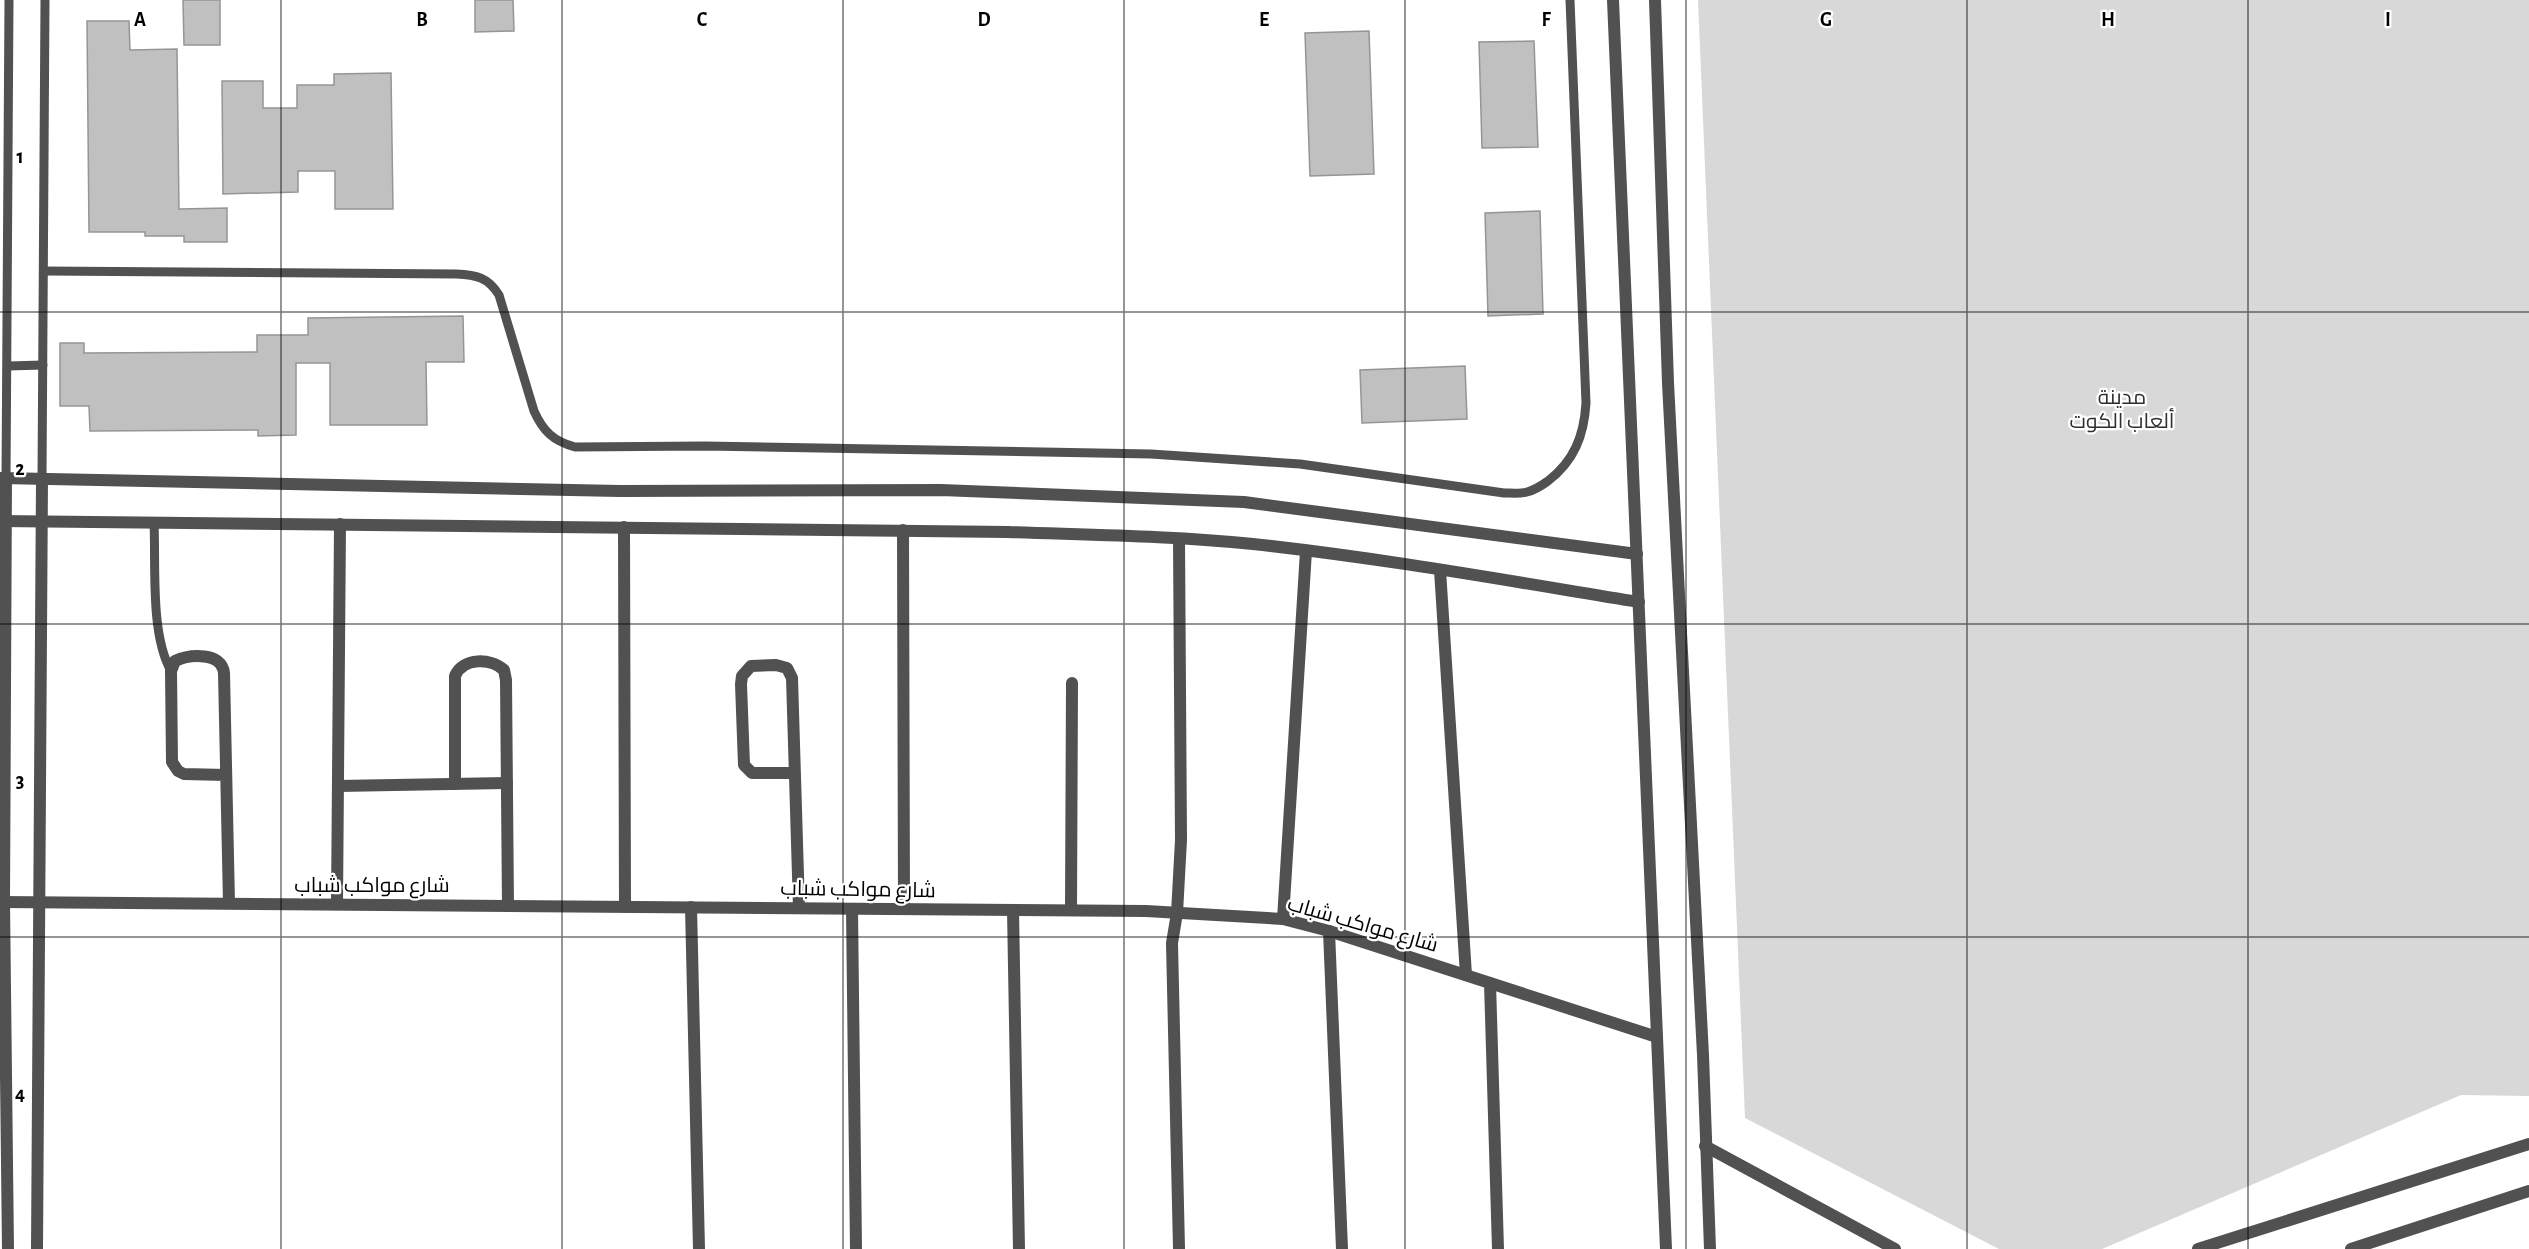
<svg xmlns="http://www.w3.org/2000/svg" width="2529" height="1249" viewBox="0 0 2529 1249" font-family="'Alegreya Sans',Cairo,sans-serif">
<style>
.green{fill:#d8d8d8}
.building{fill:#c0c0c0;stroke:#959595;stroke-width:1.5}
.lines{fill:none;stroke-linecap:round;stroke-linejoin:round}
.service{stroke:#515151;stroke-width:9}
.minor{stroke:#515151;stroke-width:12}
.tertiary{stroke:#515151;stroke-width:12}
.grid{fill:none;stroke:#000;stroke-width:1.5;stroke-opacity:0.55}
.labels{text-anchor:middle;stroke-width:4.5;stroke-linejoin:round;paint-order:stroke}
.park-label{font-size:21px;fill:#2f2f2f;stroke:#fff}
.street-label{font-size:21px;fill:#000;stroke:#fff}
.grid-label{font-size:20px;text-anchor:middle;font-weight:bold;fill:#000;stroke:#fff;stroke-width:4.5;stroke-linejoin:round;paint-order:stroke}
</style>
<rect width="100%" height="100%" fill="#fff"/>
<!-- green -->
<polygon class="green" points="1698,0 2529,0 2529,1096 2461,1095 2102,1249 1999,1249 1745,1118"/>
<!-- building -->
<g class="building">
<polygon points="183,0 220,0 220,45 184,45"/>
<polygon points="475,0 513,0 514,31 475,32"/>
<polygon points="87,21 129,21 130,50 177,49 179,209 227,208 227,242 184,242 184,236 145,236 145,232 89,232"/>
<polygon points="1369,31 1374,174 1310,176 1305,33"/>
<polygon points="1534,41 1538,147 1482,148 1479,42"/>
<polygon points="391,73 393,209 335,209 335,171 298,171 298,192 223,194 222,81 263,81 263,108 297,108 297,85 334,85 334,74"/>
<polygon points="1540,211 1543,314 1488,316 1485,213"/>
<polygon points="463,316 464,362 426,362 427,425 330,425 330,363 296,363 296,435 258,436 258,430 90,431 89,406 60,406 60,343 84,343 84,353 257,352 257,335 308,335 308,318"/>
<polygon points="1465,366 1467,419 1362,423 1360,370"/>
</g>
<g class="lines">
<!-- service -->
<g class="service">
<path d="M44 271 456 274C476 275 488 277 499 295L534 411C543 431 553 441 575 447L705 446 1151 454 1300 464 1504 493C1511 493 1520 494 1527 492 1535 490 1541 486 1548 481 1574 461 1584 436 1586 403L1570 0"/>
<polyline points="8,366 43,365"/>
<polyline points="6,478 9,0"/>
<polyline points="42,479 45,0"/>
<path d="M154 522C156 565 150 634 171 671"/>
</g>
<!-- minor -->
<g class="minor">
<polyline points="624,527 625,907"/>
<polyline points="903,530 904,909"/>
<polyline points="1179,540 1181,840 1177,913 1172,943 1179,1249"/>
<polyline points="1440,570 1466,975"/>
<polyline points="795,773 752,773 744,765 741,684 742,676 751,666 776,665 787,668 792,678 799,908"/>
<path d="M226 775 184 774 178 771 172 762 171 671 175 661C190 654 222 652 224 673L229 903"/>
<path d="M455 784V676C463 657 491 658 504 670L506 680 508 906"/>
<polyline points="338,786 507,783"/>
<polyline points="0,902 1146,911 1283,919 1329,931 1657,1037"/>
<polyline points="337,904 340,524"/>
<polyline points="691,907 699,1249"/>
<polyline points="852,909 856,1249"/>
<polyline points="1013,910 1019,1249"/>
<polyline points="1071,910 1072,683"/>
<polyline points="1283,919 1306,551"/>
<polyline points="1329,931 1342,1249"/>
<polyline points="1490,983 1498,1249"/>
<polyline points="1705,1146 1895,1249"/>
</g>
<!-- tertiary -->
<g class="tertiary">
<polyline points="1613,0 1666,1249"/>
<polyline points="1655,0 1668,383 1703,1055 1710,1249"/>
<polyline points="0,478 620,491 941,490 1244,502 1637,554"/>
<polyline points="6,478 4,902 8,1249"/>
<path d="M0 521 1008 532C1089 535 1172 536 1253 544 1382 558 1510 581 1639 602"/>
<polyline points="37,1249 42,479"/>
<polyline points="2198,1249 2529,1144"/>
<polyline points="2351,1249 2529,1191"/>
</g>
</g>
<!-- grid -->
<path class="grid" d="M281 0V1249M562 0V1249M843 0V1249M1124 0V1249M1405 0V1249M1686 0V1249M1967 0V1249M2248 0V1249M0 312H2529M0 624H2529M0 937H2529"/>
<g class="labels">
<!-- park labels -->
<g class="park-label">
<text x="2122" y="404">مدينة<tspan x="2122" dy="24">ألعاب الكوت</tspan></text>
</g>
<!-- street labels -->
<g class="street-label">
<text x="372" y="892">شارع مواكب شباب</text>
<text transform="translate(858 889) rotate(1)" y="7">شارع مواكب شباب</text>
<text transform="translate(1363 924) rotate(16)" y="7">شارع مواكب شباب</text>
</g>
</g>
<g class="grid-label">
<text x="140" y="26">A</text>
<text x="422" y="26">B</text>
<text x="702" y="26">C</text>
<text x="984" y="26">D</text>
<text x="1264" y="26">E</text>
<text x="1546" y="26">F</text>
<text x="1826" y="26">G</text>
<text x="2108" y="26">H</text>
<text x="2388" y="26">I</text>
<text x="20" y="163">1</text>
<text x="20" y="475">2</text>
<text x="20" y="787">3</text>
<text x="20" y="1100">4</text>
</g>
</svg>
